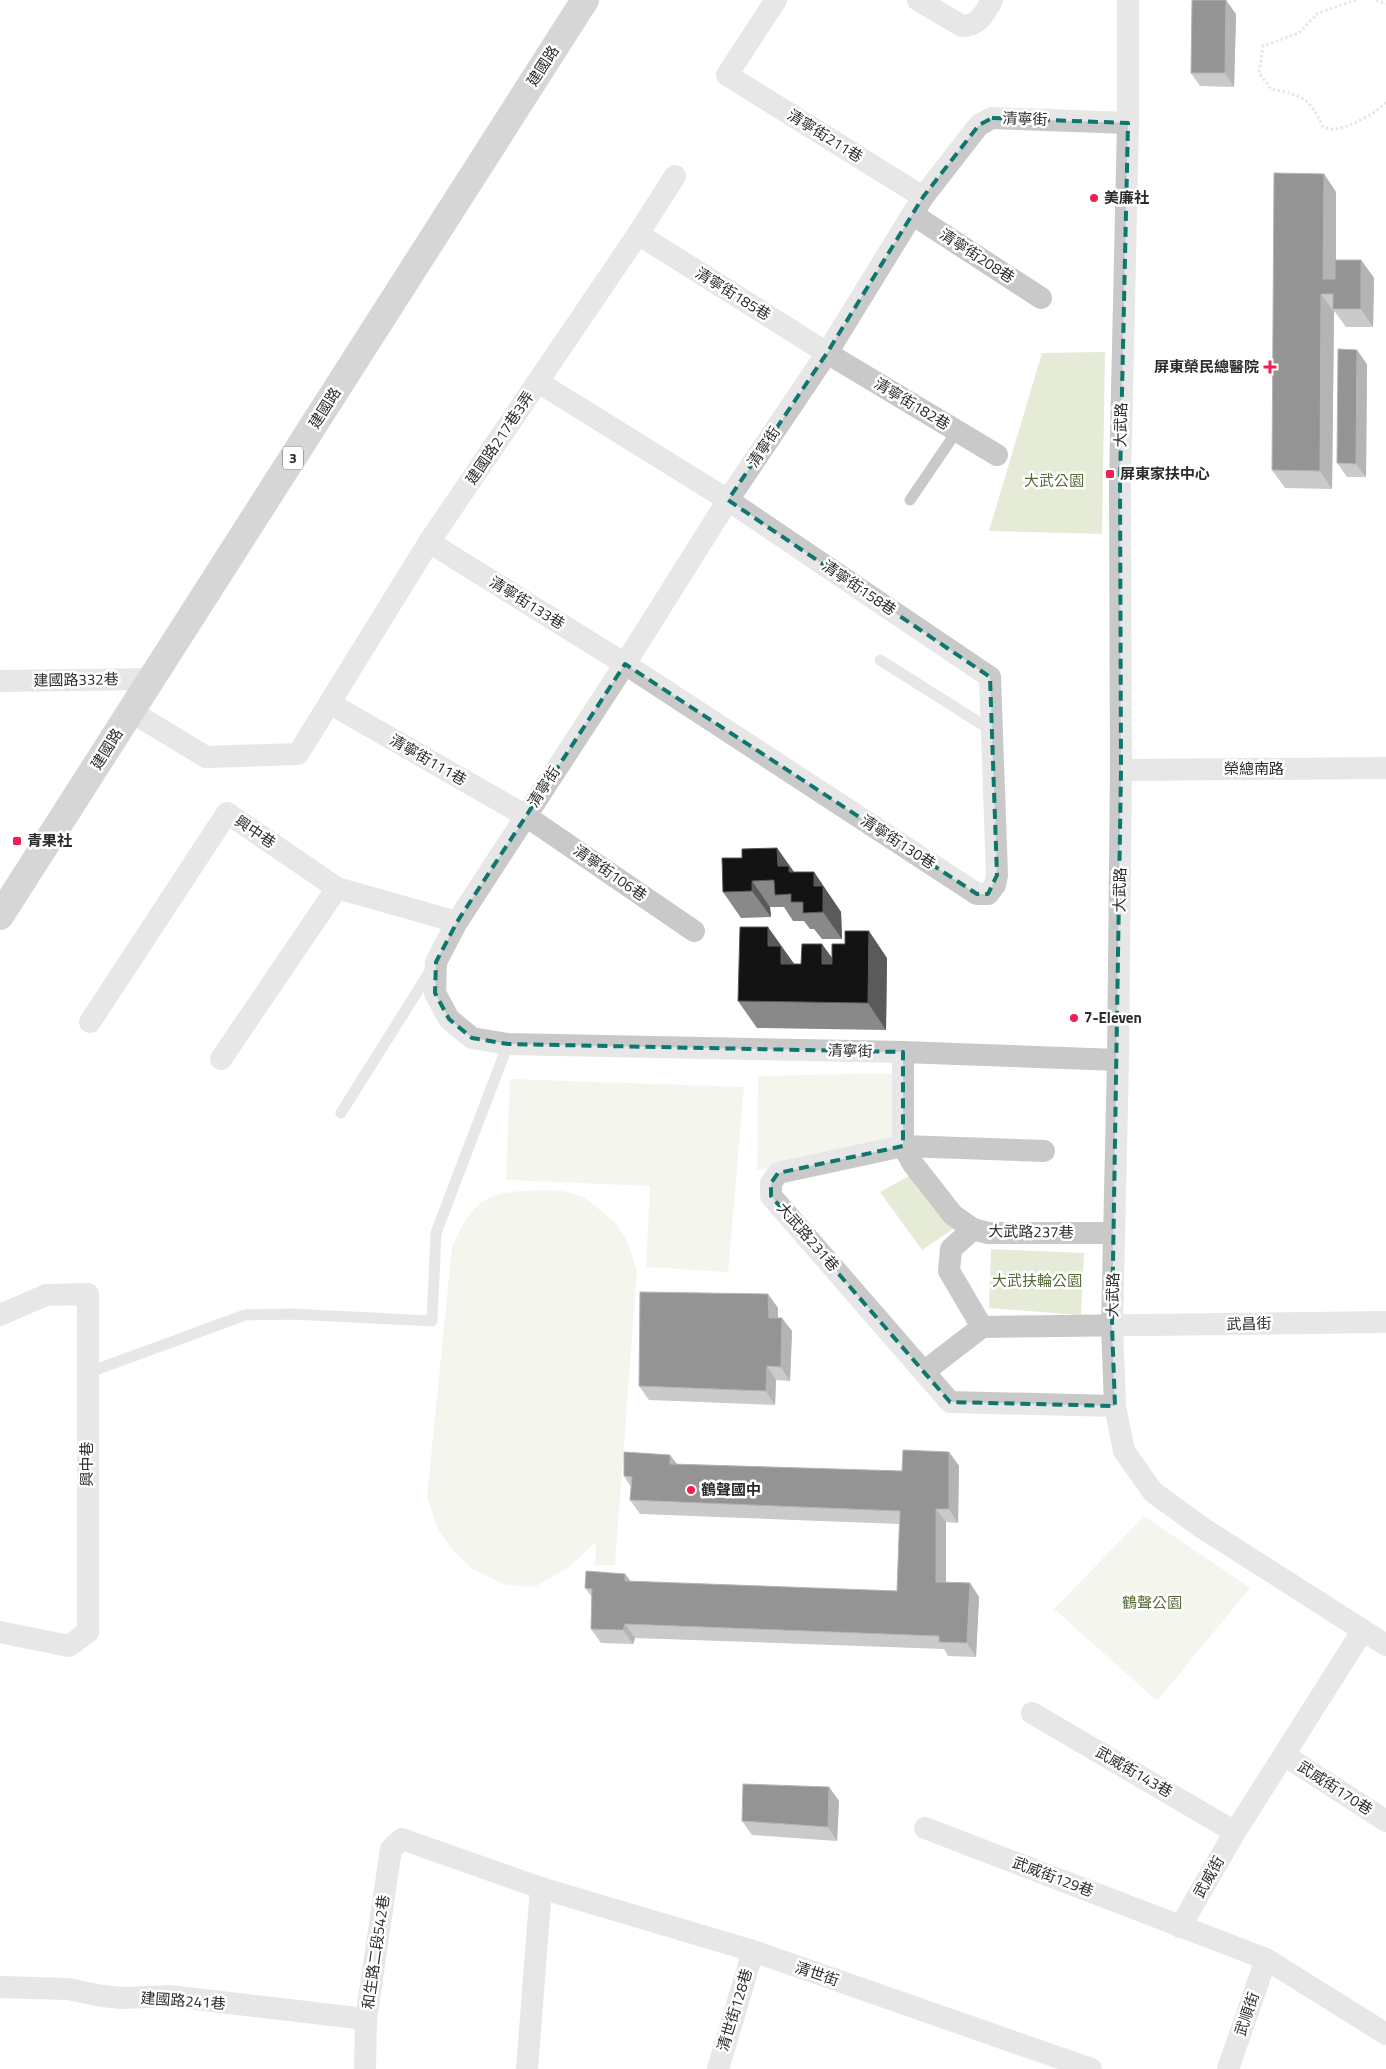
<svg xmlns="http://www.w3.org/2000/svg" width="1386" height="2069" viewBox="0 0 1386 2069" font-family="'Titillium Web','Noto Sans TC',sans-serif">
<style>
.green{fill:#e6ebd8}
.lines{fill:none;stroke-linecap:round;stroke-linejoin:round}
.path{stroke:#c9c9c9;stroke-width:3;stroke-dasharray:2.5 2.5;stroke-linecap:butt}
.lane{stroke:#c9c9c9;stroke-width:11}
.street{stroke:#c9c9c9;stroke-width:22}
.primary{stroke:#a4a4a4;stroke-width:28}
.wall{fill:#898989}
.shaded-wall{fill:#5a5a5a}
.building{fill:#131313;stroke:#5a5a5a}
.marked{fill:none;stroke:#0f766e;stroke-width:4;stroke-dasharray:10 6;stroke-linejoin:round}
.poi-dot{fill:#f21f52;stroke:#fff;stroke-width:2}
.labels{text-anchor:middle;stroke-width:5;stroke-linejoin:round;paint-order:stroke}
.shield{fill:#fff;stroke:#6b6b6b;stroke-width:1}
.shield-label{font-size:14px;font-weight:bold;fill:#2c2c2c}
.street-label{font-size:15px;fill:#2c2c2c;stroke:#fff}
.poi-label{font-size:15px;font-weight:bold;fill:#2c2c2c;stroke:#fff;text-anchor:start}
.park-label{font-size:15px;fill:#586a37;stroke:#fff}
</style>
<rect width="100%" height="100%" fill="#fff"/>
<!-- green -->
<g class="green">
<polygon points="1105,352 1102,534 989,531 1042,353"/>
<polygon points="896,1073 892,1141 846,1155 757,1170 758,1076"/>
<polygon points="510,1079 744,1087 728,1272 646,1267 650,1186 506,1180"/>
<polygon points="918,1171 956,1227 922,1250 880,1192"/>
<path d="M544 1190 562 1191 584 1197 616 1223 628 1243 637 1270 615 1565H595L596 1542 568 1568 534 1587 506 1585 474 1570 454 1552 438 1529 427 1497 452 1247C476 1194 489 1192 544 1190Z"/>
<polygon points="991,1249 1084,1253 1081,1315 989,1308"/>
<polygon points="1144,1516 1250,1588 1157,1701 1054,1609"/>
</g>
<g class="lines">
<!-- path -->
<g class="path">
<path d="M1356 0 1318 13 1299 33 1263 46 1259 73 1271 89C1302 95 1310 98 1323 127 1327 128 1332 130 1335 129 1350 127 1377 113 1386 102"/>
<polyline points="1376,0 1386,4"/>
</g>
<!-- lane -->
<g class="lane">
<polyline points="910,500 957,431"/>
<polyline points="880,660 991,730"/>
<polyline points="341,1113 432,968"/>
<polyline points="87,1373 245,1315 292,1314 432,1321 436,1233 508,1044"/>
</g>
<!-- street -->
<g class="street">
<polyline points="776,0 727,75 923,197"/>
<path d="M918 0 962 26C978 27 985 13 992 0"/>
<polyline points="1128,0 1128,123 1120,482 1121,770 1118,1060 1112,1326 1115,1406 1124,1451 1153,1492 1201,1527 1386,1645"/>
<polyline points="912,214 1041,298"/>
<polyline points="638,234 827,353 997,455"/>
<polyline points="429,542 625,664 977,894 988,894 995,885 997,875 990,677 728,500 538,382"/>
<polyline points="0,681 153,679"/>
<polyline points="331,704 526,816 694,931"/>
<polyline points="130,711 206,757 298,754 429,542 638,234 675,176"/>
<polyline points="1121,770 1386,768"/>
<polyline points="90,1022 227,813 337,888 457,922"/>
<polyline points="903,1052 903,1146 913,1164 953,1215 973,1229 988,1233 1114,1233"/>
<polyline points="221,1059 337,888"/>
<polyline points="1118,1060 903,1052 508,1044 472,1038 449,1019 435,993 436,962 457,922 625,664 728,500 827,353 923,197 979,125 992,118 1128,123"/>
<polyline points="1044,1151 903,1146 778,1173 771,1183 771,1196 950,1402 1115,1406"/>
<polyline points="973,1229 951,1249 949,1271 982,1327"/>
<polyline points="0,1315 46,1295 88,1294 88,1632 69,1646 0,1632"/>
<polyline points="925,1371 982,1327 1386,1322"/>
<polyline points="1032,1713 1235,1832"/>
<polyline points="1284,1755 1386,1821"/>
<polyline points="925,1828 1266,1959 1386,2034"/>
<polyline points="1180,1927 1235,1832 1363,1630"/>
<polyline points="0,1987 68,1989 102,1996 122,1998 170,1996 366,2019"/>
<polyline points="365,2069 366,2019 391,1849 402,1839 541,1888 753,1951 1091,2069"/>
<polyline points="527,2069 541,1888"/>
<polyline points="718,2069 753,1951"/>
<polyline points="1228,2069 1266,1959"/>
</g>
<!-- primary -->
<polyline class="primary" points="0,916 585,0"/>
</g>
<!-- wall -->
<g class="wall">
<polygon points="1236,14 1234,87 1200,86 1191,73"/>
<polygon points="1324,174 1336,192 1336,260 1361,260 1374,278 1373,327 1346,327 1335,312 1334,312 1332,489 1285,488 1272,470"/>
<polygon points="1367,364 1366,477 1347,477 1337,463"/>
<polygon points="777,848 794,872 814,872 841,912 842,939 822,939 814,929 810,929 804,921 793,921 784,907 770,907 771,917 741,918 723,892 742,858"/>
<polygon points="845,944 887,958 886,1030 757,1028 738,1001 794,964 801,964 832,958"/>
<polygon points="768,1294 778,1308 778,1318 792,1331 790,1381 776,1380 775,1405 649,1400 639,1386"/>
<polygon points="949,1452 959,1466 958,1523 946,1522 946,1582 970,1583 979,1597 976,1657 948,1656 944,1649 635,1638 633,1644 601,1643 591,1629 592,1597 585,1588 625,1574 631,1582 897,1591 899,1524 640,1514 630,1500 631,1487 624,1476 670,1455 676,1464 902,1471"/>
<polygon points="829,1787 839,1801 837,1841 752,1835 742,1821"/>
</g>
<!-- shaded-wall -->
<g class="shaded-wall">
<polygon points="1226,0 1236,14 1234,87 1225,73"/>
<polygon points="1324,174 1336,192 1336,297 1323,279"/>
<polygon points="1361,260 1374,278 1373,327 1361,309"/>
<polygon points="1321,294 1334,312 1332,489 1320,471"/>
<polygon points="1357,350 1367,364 1366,477 1356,464"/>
<polygon points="777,848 796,875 807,892 778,866"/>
<polygon points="814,872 841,912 842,939 823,912 814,886"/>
<polygon points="752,881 770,907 771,917 752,891"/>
<polygon points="768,927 800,972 799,990 768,946"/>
<polygon points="869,931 887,958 886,1030 868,1003"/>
<polygon points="822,944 841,970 822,964"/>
<polygon points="768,1294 778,1308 778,1331 769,1318"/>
<polygon points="782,1318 792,1331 790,1381 781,1367"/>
<polygon points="767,1366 776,1380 775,1405 766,1391"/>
<polygon points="949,1452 959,1466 958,1523 949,1509"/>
<polygon points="670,1455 680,1468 670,1464"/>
<polygon points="936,1509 946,1522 946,1596 936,1582"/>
<polygon points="625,1574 635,1587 625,1581"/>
<polygon points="970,1583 979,1597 976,1657 967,1643"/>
<polygon points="625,1624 635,1638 633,1644 623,1630"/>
<polygon points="829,1787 839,1801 837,1841 828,1827"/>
</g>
<!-- building -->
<g class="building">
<polygon points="1192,0 1226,0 1225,73 1191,73"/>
<polygon points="1274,173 1324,174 1323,279 1335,279 1335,260 1361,260 1361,309 1333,309 1333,294 1321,294 1320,471 1272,470"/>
<polygon points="1338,349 1357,350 1356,464 1337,463"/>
<polygon points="777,848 778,866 789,866 789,872 814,872 814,886 823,886 823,912 803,913 803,902 791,902 791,894 775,895 774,880 752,881 752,891 723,892 722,858 742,858 742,849"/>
<polygon points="740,927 768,927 768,946 781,946 781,964 801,964 802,944 822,944 822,964 832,964 832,944 845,944 845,931 869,931 868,1003 738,1001"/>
<polygon points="640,1292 768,1294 769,1318 782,1318 781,1367 767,1366 766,1391 639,1386"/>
<polygon points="903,1450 949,1452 949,1509 936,1509 936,1582 970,1583 967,1643 939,1642 939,1636 625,1624 623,1630 591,1629 592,1589 585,1588 586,1571 625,1574 625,1581 897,1591 900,1511 630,1500 632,1477 624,1476 624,1452 670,1455 670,1464 902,1471"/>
<polygon points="743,1784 829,1787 828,1827 742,1821"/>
</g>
<!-- marked area -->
<path d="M0 0H1386V2069H0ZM992 118 1128 123 1120 482 1121 770 1112 1326 1115 1406 950 1402 771 1196V1183L778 1173 903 1146V1052L508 1044 472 1038 449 1019 435 993 436 962 457 922 625 664 977 894H988L997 875 990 677 728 500 827 353 923 197 979 125Z" fill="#fff" fill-opacity=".55" fill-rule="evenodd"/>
<path class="marked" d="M992 118 1128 123 1120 482 1121 770 1112 1326 1115 1406 950 1402 771 1196V1183L778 1173 903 1146V1052L508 1044 472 1038 449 1019 435 993 436 962 457 922 625 664 977 894H988L997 875 990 677 728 500 827 353 923 197 979 125Z"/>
<!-- markers -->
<g class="poi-dot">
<circle cx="1094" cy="198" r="5"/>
<path d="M1267.5 359.5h5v5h5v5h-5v5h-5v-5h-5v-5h5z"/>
<rect x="1105" y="469" width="10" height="10" rx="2.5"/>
<rect x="12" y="836" width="10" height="10" rx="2.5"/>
<circle cx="1074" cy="1018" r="5"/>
<circle cx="691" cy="1490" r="5"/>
</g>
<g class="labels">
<!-- shield labels -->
<rect class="shield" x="283" y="446.5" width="20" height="23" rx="4"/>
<g class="shield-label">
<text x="293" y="463">3</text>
</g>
<!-- street labels -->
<g class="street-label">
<text transform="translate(543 66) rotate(-57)" y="5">建國路</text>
<text transform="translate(1025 119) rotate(2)" y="5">清寧街</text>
<text transform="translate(825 136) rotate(32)" y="5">清寧街211巷</text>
<text transform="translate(977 256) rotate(33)" y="5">清寧街208巷</text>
<text transform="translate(733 294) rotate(32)" y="5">清寧街185巷</text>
<text transform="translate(912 404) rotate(31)" y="5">清寧街182巷</text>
<text transform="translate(325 408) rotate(-58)" y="5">建國路</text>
<text transform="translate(1121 425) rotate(-89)" y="5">大武路</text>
<text transform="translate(500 438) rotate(-56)" y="5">建國路217巷3弄</text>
<text transform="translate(764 447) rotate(-56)" y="5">清寧街</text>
<text transform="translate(859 588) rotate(34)" y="5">清寧街158巷</text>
<text transform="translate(527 603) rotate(32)" y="5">清寧街133巷</text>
<text transform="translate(76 680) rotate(-1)" y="5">建國路332巷</text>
<text transform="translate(107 749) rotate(-58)" y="5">建國路</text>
<text transform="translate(428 760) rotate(30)" y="5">清寧街111巷</text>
<text x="1254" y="774">榮總南路</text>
<text transform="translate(544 787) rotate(-57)" y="5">清寧街</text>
<text transform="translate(255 832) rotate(34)" y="5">興中巷</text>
<text transform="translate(898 842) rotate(33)" y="5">清寧街130巷</text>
<text transform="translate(610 873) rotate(35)" y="5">清寧街106巷</text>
<text transform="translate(1120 890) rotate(-89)" y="5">大武路</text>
<text transform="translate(850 1051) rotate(1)" y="5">清寧街</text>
<text transform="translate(1031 1232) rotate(1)" y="5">大武路237巷</text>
<text transform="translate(808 1237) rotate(49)" y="5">大武路231巷</text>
<text transform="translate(1113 1295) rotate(-89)" y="5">大武路</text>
<text transform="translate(1249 1324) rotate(-1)" y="5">武昌街</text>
<text transform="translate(87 1464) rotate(-90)" y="5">興中巷</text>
<text transform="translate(1134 1772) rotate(30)" y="5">武威街143巷</text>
<text transform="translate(1335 1788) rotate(33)" y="5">武威街170巷</text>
<text transform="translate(1053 1877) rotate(21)" y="5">武威街129巷</text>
<text transform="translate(1209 1877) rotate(-60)" y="5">武威街</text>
<text transform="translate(376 1952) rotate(-82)" y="5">和生路二段542巷</text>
<text transform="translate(817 1974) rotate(19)" y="5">清世街</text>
<text transform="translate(183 2001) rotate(4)" y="5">建國路241巷</text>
<text transform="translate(735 2010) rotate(-73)" y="5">清世街128巷</text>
<text transform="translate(1247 2014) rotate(-71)" y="5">武順街</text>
</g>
<!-- poi labels -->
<g class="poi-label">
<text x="1104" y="203">美廉社</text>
<text x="1259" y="372" text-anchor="end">屏東榮民總醫院</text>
<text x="1120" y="479">屏東家扶中心</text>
<text x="27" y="846">青果社</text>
<text x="1084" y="1023">7-Eleven</text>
<text x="701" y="1495">鶴聲國中</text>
</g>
<!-- park labels -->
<g class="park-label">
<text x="1054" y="486">大武公園</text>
<text x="1037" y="1286">大武扶輪公園</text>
<text x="1152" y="1608">鶴聲公園</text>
</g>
</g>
</svg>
